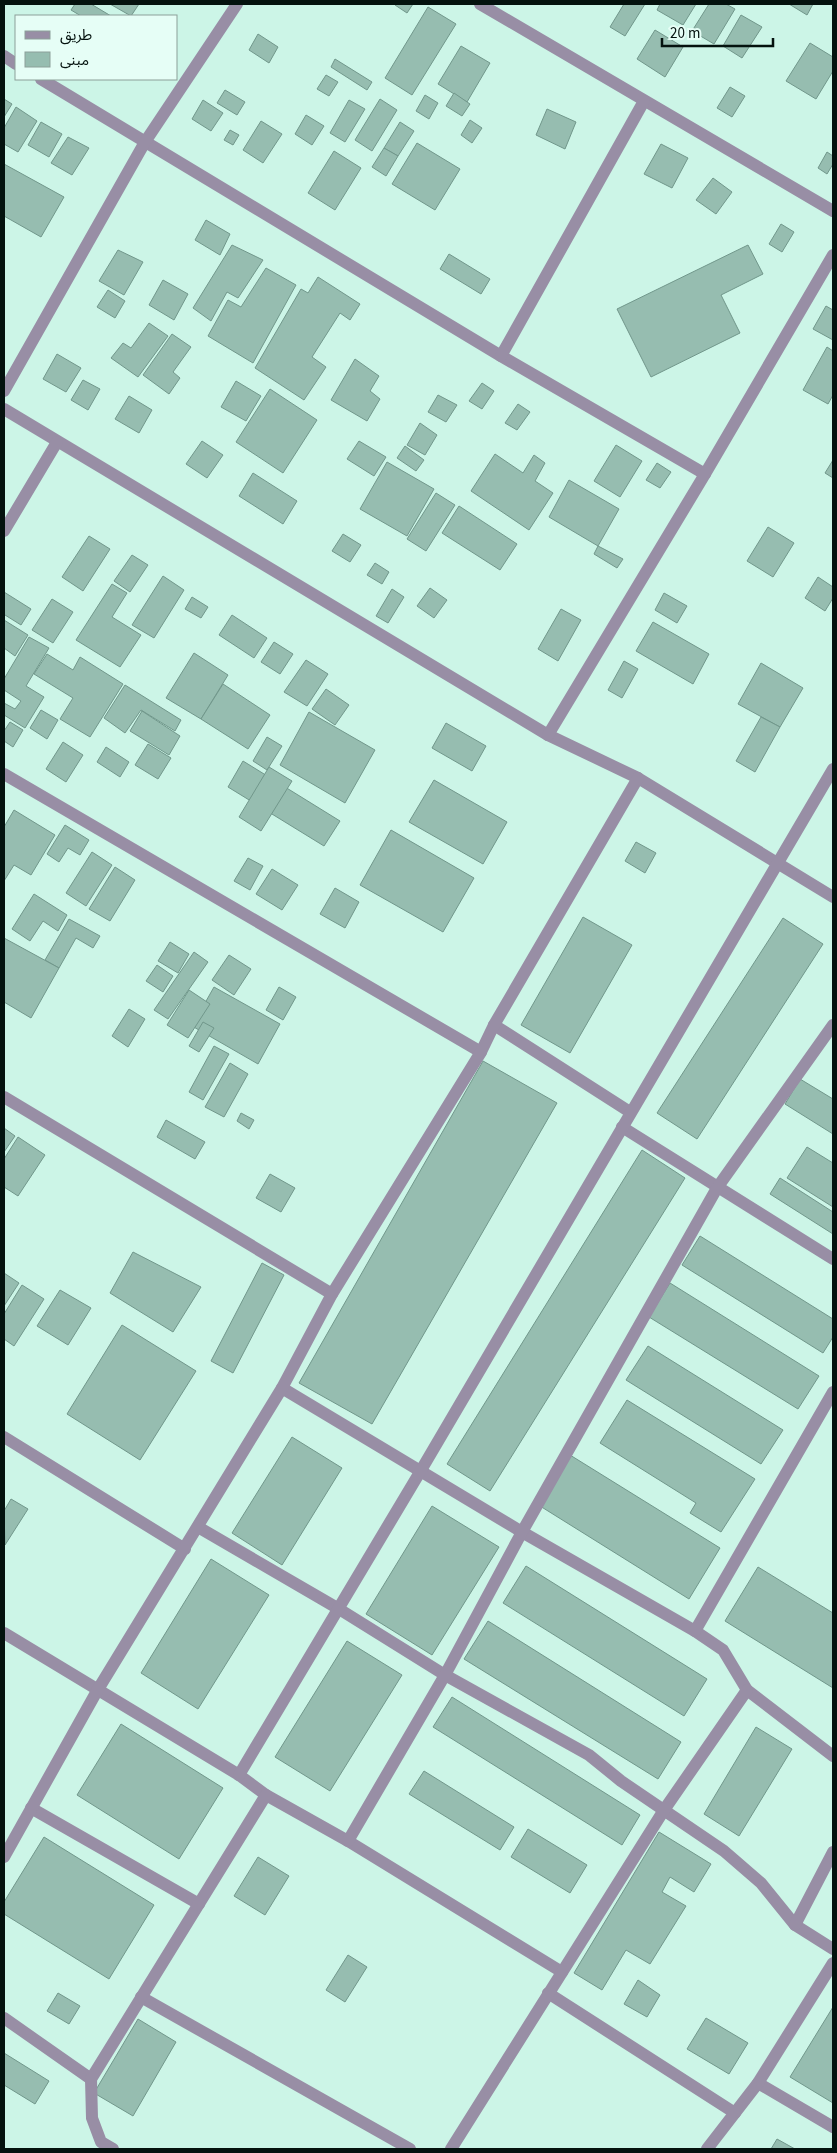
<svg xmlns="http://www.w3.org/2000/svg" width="837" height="2153" viewBox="0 0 837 2153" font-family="'Source Sans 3','Noto Sans Arabic',sans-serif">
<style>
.building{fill:#96bdb0;stroke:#71978b}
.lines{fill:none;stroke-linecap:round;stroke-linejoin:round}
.minor{stroke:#988ea5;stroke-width:12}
</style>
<rect width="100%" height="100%" fill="#ccf5e7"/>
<!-- building -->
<g class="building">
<polygon points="75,4 91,4 111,16 81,16 71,10"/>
<polygon points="110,4 139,4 131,16"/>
<polygon points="396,4 413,4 407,13 395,5"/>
<polygon points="624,4 645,4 625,36 610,27"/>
<polygon points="660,4 696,4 683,25 657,10"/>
<polygon points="709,4 726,4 735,9 714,44 692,31"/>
<polygon points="789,4 813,4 807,15"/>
<polygon points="428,7 456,24 412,95 385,78"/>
<polygon points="741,15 762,27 742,58 723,46"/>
<polygon points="655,30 683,47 665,77 637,59"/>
<polygon points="258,34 278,47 269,63 249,50"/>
<polygon points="810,43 833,57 833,71 816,99 786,81"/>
<polygon points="461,46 490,63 467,102 438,84"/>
<polygon points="335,59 372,82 367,90 331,67"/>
<polygon points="326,75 338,82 329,96 317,89"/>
<polygon points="730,87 745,96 732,117 717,108"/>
<polygon points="225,90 245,102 237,115 217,103"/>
<polygon points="454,93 470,104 462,116 446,106"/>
<polygon points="425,95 438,103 429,119 416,111"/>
<polygon points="4,99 12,104 4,117"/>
<polygon points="380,99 397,110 372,151 355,140"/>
<polygon points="203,100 223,113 211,131 192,119"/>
<polygon points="349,100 365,109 345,142 330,133"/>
<polygon points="16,107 37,121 18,152 4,144 4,128"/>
<polygon points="547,109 576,122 565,149 536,135"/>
<polygon points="306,115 324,126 312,145 295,134"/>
<polygon points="470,120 482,128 472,143 461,135"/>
<polygon points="261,121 282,134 263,163 243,150"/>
<polygon points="41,122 62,134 49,157 28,145"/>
<polygon points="400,122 414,131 398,156 384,148"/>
<polygon points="230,130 239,135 233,145 224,140"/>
<polygon points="68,137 89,148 72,175 51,163"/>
<polygon points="417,143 460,169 435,210 392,184"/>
<polygon points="661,144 688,158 672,188 644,174"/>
<polygon points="384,148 398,156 386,176 372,167"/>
<polygon points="334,151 361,168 335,210 308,193"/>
<polygon points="827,152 833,156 833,164 827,174 818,168"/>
<polygon points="4,164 64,197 41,237 4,216"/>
<polygon points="713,178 732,192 716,214 696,200"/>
<polygon points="206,220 230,234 220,255 195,240"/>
<polygon points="781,224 794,232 782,252 769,244"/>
<polygon points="232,245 263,260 238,298 227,292 211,321 193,308"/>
<polygon points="748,245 763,274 721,295 740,333 651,377 617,309"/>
<polygon points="118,250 143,262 124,295 99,281"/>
<polygon points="449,254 490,279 481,294 440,269"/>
<polygon points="266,268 296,285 253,363 208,336 228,300 241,307"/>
<polygon points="318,277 360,304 350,320 340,313 312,357 326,367 304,400 255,368 301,289 308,293"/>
<polygon points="163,280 188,294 174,320 149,305"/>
<polygon points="108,290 125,301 115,318 97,307"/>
<polygon points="826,306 833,310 833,340 813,329"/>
<polygon points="149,323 168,336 138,377 111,358 123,343 131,348"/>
<polygon points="172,334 191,347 173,372 180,378 169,394 143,375"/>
<polygon points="827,347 833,351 833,395 828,404 803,390"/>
<polygon points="57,354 81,368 66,392 43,379"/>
<polygon points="355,359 379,376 370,391 380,399 367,421 331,400"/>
<polygon points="83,380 100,389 88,410 71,400"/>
<polygon points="236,381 261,396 246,421 221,407"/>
<polygon points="482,383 494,391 482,409 469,401"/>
<polygon points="270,389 317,420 283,473 236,442"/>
<polygon points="438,395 457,405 446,422 428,412"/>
<polygon points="129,396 152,410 139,433 115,419"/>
<polygon points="518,404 530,412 517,430 505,423"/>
<polygon points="420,423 437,435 425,455 407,445"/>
<polygon points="202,441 223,455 207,478 186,464"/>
<polygon points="359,441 386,457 374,476 347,459"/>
<polygon points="616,445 642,461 620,497 594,481"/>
<polygon points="405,446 424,460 416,471 397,458"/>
<polygon points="495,454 523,473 534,455 545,463 535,481 553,493 529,530 471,491"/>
<polygon points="833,460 833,478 825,473"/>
<polygon points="387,462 434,489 407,536 360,509"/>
<polygon points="657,463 671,472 660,488 646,480"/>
<polygon points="253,473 297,501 283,524 239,496"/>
<polygon points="569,480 619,509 598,546 549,517"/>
<polygon points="436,493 455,505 426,551 407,539"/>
<polygon points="459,506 517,544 500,570 442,533"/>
<polygon points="768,527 794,543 773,577 747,561"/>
<polygon points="343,534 361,545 350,562 332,551"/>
<polygon points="89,536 110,549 83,591 62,577"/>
<polygon points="598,546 623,559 617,568 594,554"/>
<polygon points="132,555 148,565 130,592 114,581"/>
<polygon points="375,563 389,572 382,584 367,575"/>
<polygon points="163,576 184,590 154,638 132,625"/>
<polygon points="818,577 833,587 833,598 825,611 805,598"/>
<polygon points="112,584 127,593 112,617 141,635 120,667 76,640"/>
<polygon points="430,588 447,600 434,618 417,606"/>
<polygon points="392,589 404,597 388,623 376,616"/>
<polygon points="4,592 31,609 21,625 5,615 4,616"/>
<polygon points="664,593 687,606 677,623 655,610"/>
<polygon points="192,597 208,607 201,618 185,609"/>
<polygon points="52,599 73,612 53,643 32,630"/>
<polygon points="561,609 581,620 558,661 538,649"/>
<polygon points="232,615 267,638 254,658 219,635"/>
<polygon points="4,620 28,635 15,656 4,648"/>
<polygon points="653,622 709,654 693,684 636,651"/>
<polygon points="29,637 49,648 26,686 44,697 25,728 4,715 4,703 15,709 21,701 4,690 4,679"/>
<polygon points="274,642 293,654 280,674 261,662"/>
<polygon points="194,653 228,675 201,719 166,698"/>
<polygon points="47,654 73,670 80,657 123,684 90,737 60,719 73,698 34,674"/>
<polygon points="306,660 328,674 307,706 284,692"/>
<polygon points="624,661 638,669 622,698 608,690"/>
<polygon points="761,663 803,688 780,727 738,704"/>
<polygon points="223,684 270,715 248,749 201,719"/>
<polygon points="125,685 181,720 175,731 141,710 125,733 104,718"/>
<polygon points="326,689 349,705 335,725 312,709"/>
<polygon points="41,710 58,720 47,739 30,728"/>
<polygon points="142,711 180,736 169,755 130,731"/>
<polygon points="309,712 375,750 345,803 280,765"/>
<polygon points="761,717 780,727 755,772 736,761"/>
<polygon points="10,722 23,730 13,747 4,741 4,731"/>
<polygon points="446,723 486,746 472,771 432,748"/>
<polygon points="267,737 282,746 267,770 253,761"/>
<polygon points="63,742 83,755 66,782 46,769"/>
<polygon points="148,744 171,758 158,779 135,765"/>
<polygon points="106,747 129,762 120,777 97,762"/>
<polygon points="243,761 340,821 324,846 228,787"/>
<polygon points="269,767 292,781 261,831 239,817"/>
<polygon points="434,780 507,822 483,864 409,822"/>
<polygon points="14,810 55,835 31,875 14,865 4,881 4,827"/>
<polygon points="65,825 89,840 80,855 68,848 59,862 47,854"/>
<polygon points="391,830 474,878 443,932 360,885"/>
<polygon points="636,842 656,853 645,873 625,861"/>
<polygon points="92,852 112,865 86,906 66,893"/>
<polygon points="248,858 263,866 250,890 234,881"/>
<polygon points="115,867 135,880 110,921 89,909"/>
<polygon points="272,869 298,885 282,910 256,894"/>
<polygon points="335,888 359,902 345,928 320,914"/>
<polygon points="34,894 67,915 58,931 43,921 30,941 12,929"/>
<polygon points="583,917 632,945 570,1053 521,1025"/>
<polygon points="783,918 823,944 697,1139 657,1113"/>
<polygon points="69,919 100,936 93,948 76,938 59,968 45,960"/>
<polygon points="4,938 59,968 31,1018 4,1002"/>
<polygon points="170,942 189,954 178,973 158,961"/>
<polygon points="194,952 208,962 168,1019 154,1010"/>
<polygon points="229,955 251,969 234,995 212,980"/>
<polygon points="157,965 173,976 163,992 146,981"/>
<polygon points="214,987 280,1024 258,1064 192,1026"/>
<polygon points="279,987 296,997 283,1020 266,1010"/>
<polygon points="189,990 210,1004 188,1038 167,1025"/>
<polygon points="129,1009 145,1019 128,1047 112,1036"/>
<polygon points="203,1022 214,1028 199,1052 189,1046"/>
<polygon points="214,1046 229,1054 203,1100 189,1092"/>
<polygon points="483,1061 557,1103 372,1424 299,1383"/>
<polygon points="230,1063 248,1074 224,1117 205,1107"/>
<polygon points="800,1079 833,1099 833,1134 785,1104"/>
<polygon points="241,1113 254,1120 249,1129 237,1121"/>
<polygon points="166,1120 205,1142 195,1159 157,1137"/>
<polygon points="4,1128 15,1136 4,1152"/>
<polygon points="18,1137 45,1155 18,1196 4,1187 4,1159"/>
<polygon points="807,1147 833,1163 833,1207 787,1178"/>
<polygon points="642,1150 685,1178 490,1491 447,1464"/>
<polygon points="270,1174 295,1188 281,1212 256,1198"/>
<polygon points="780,1178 833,1212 833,1234 770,1194"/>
<polygon points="700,1236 833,1319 833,1337 823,1353 682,1265"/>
<polygon points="133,1252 201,1287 173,1332 110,1293"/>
<polygon points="262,1263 284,1275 233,1373 211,1361"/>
<polygon points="4,1273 19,1283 4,1306"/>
<polygon points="670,1283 819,1376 798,1409 649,1317"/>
<polygon points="22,1285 44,1299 14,1346 4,1339 4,1314"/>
<polygon points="60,1290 91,1308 68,1345 37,1326"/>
<polygon points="122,1325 196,1371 140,1460 67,1414"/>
<polygon points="648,1346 783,1430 761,1464 626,1380"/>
<polygon points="627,1400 755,1479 721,1532 690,1513 696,1503 600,1443"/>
<polygon points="292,1437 342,1468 282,1565 232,1533"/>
<polygon points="570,1455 720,1548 689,1599 540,1506"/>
<polygon points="11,1499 28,1509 5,1545 4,1511"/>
<polygon points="432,1506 499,1547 432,1655 366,1614"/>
<polygon points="211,1559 269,1595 198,1709 141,1673"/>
<polygon points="526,1566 707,1679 684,1716 503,1603"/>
<polygon points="758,1567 833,1613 833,1688 725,1621"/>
<polygon points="488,1621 681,1742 658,1779 464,1659"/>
<polygon points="347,1641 402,1675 330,1791 275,1757"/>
<polygon points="452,1697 640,1815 622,1845 433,1727"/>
<polygon points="121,1724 223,1788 179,1859 77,1795"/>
<polygon points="756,1727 792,1749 739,1836 704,1814"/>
<polygon points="424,1771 514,1827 500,1850 409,1794"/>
<polygon points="528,1829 587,1865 570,1893 511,1857"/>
<polygon points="659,1832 711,1864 694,1892 670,1877 662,1892 686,1906 650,1964 626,1950 602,1990 574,1973"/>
<polygon points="44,1837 154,1905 109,1979 4,1914 4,1902"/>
<polygon points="258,1857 289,1876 265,1915 234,1896"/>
<polygon points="348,1955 367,1967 345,2002 326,1990"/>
<polygon points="638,1980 660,1995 647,2017 624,2004"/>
<polygon points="58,1993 80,2006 69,2024 47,2011"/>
<polygon points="833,2007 833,2103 790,2077"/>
<polygon points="706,2018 748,2043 729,2074 687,2049"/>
<polygon points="138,2019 176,2042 133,2116 94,2093"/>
<polygon points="4,2053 49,2081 35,2104 4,2085"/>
<polygon points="777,2139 795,2149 771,2149"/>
</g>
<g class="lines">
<!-- minor -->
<g class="minor">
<polyline points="480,4 833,211"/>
<polyline points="4,56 16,64"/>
<polyline points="41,79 501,356 705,474"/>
<polyline points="501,356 644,101"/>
<polyline points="4,391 145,142 237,4"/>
<polyline points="4,409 548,735 638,778 833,897"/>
<polyline points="4,531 57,442"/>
<polyline points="548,735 705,474 833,255"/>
<polyline points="4,774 481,1052"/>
<polyline points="494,1025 630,1112"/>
<polyline points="4,1097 332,1294"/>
<polyline points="622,1127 833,1259"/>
<polyline points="282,1388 522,1532 695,1631 723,1650 747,1690 833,1756"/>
<polyline points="4,1437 185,1549"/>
<polyline points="198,1527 339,1609 445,1675 589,1755 621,1781 724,1851 761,1883 795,1925 833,1949"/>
<polyline points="695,1631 833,1392"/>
<polyline points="4,1633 239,1775 266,1795 348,1841 562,1972"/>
<polyline points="239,1775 420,1472 833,769"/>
<polyline points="31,1808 199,1904"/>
<polyline points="348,1841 445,1675 522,1532 717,1188 833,1025"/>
<polyline points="4,1857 97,1691 282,1388 332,1294 481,1052 494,1025 638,778"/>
<polyline points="795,1925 833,1852"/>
<polyline points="548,1993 735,2113"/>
<polyline points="141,1997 410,2149"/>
<polyline points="4,2018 91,2079"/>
<polyline points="758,2083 833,2127"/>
<polyline points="113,2149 101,2142 92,2118 91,2079 266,1795"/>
<polyline points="451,2149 664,1810 747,1690"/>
<polyline points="707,2149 758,2083 833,1963"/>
</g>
</g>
<!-- border -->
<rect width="837" height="2153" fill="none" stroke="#04120e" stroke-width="10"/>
<!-- legend -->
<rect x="15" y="15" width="162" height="65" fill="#e6fef6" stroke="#8ca099"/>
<rect x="25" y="31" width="25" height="8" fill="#988ea5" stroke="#8ca099"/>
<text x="60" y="40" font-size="15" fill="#04120e">طريق</text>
<rect x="25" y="52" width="25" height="15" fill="#96bdb0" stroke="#8ca099"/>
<text x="60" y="65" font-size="15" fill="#04120e">مبنى</text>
<!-- scale -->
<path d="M662 38v8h111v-8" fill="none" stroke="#04120e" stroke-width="2.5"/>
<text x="670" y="38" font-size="15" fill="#04120e" stroke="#e6fef6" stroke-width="4" paint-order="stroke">20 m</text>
</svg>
